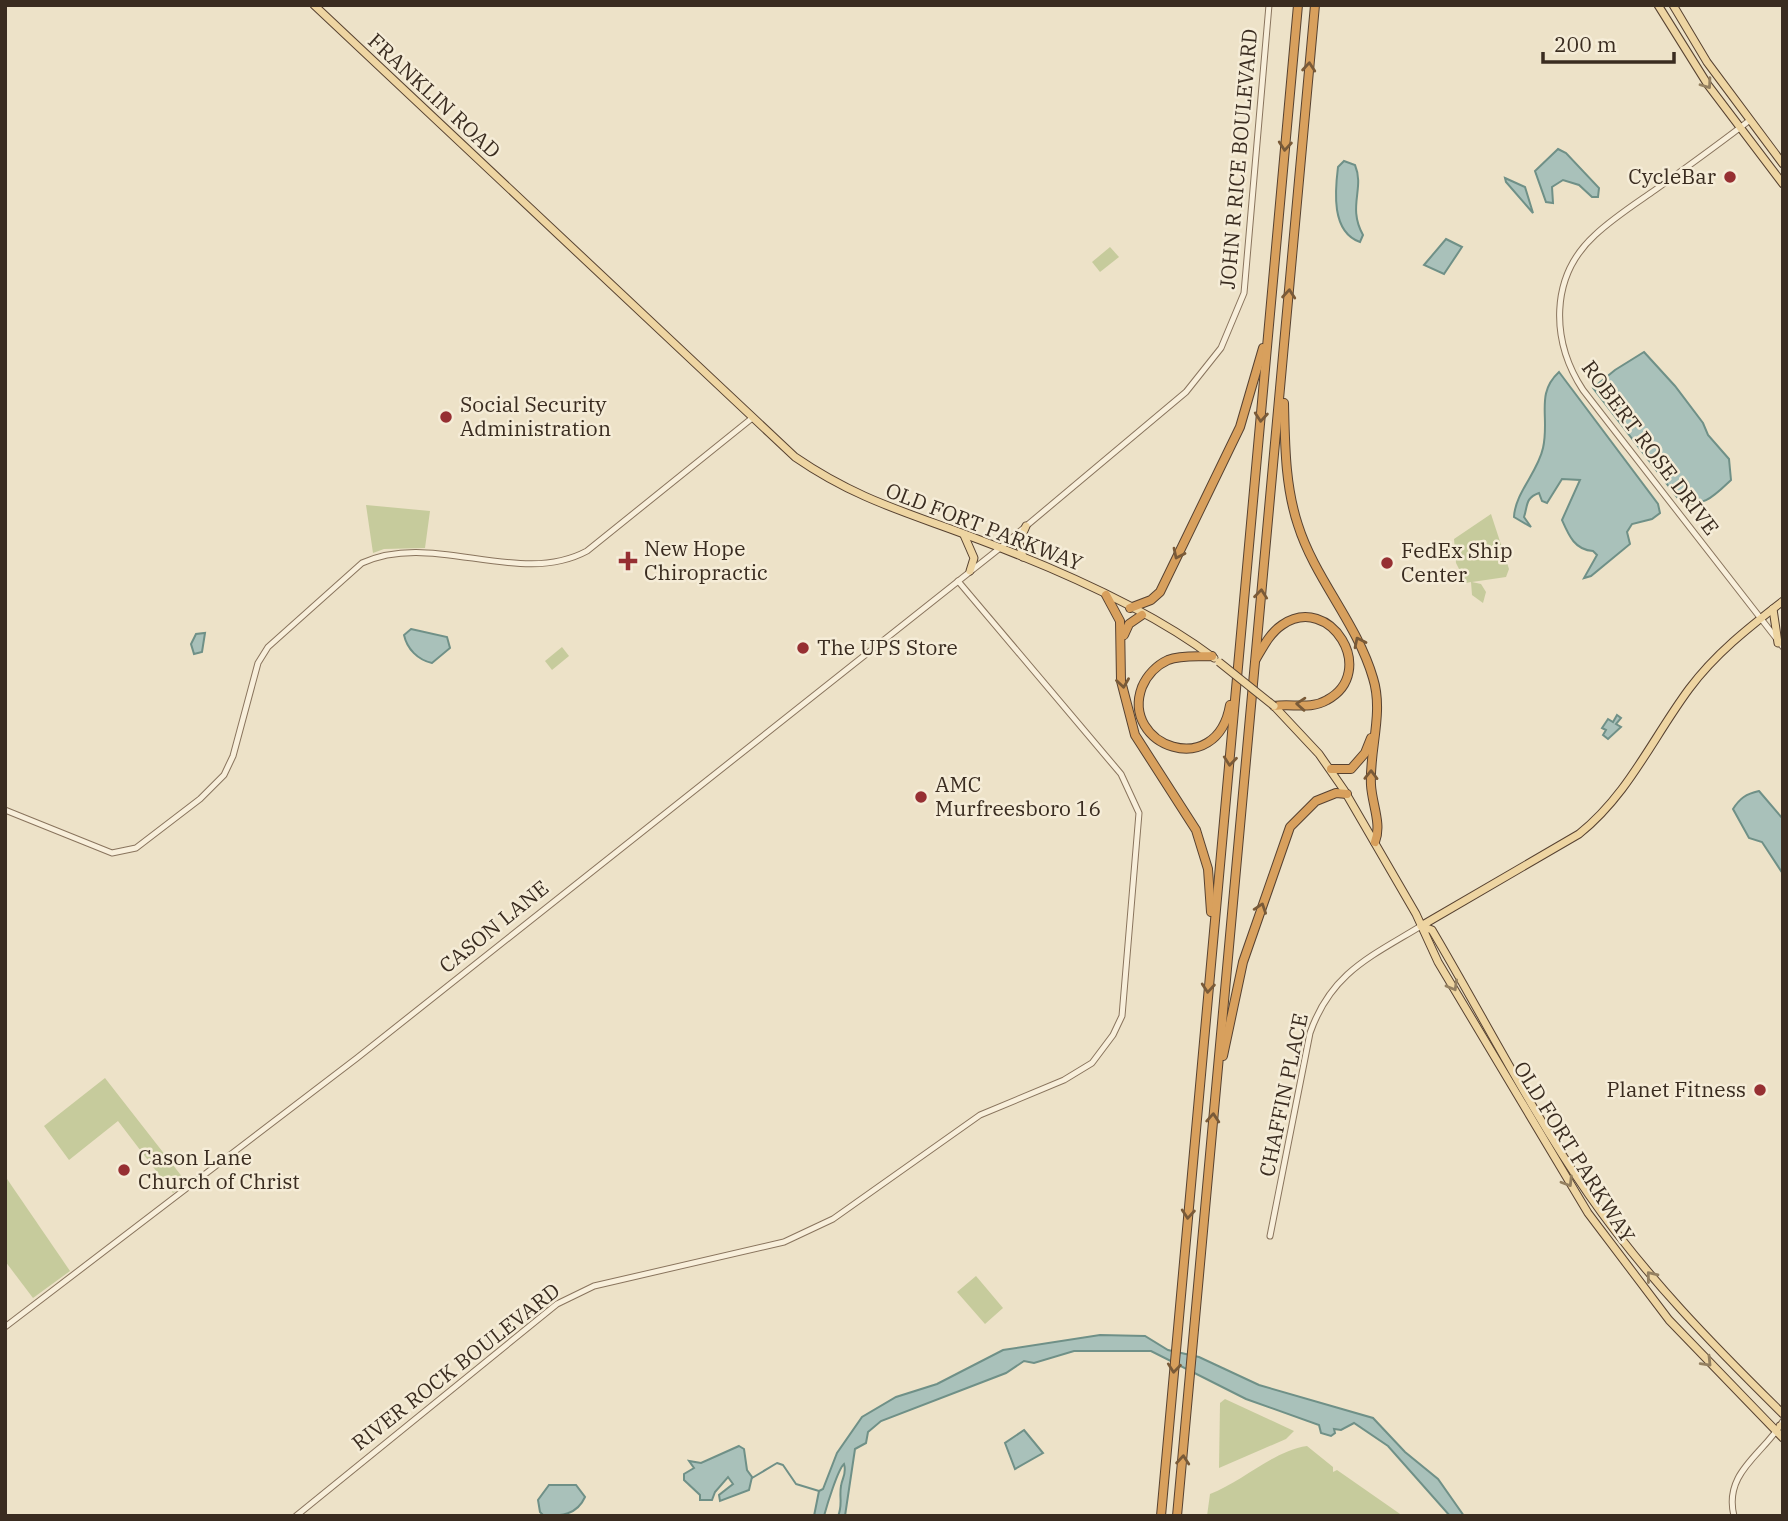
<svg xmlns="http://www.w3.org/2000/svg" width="1788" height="1521" viewBox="0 0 1788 1521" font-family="'IBM Plex Serif',serif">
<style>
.green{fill:#c6cb9c}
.water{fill:#a9c1ba;stroke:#6f9087;stroke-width:2}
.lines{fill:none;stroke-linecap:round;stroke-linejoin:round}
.stream{stroke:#6f9087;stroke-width:2}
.minor-casing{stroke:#89745d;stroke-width:7}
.major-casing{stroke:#574231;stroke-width:9}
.highway-casing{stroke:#574231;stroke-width:10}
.minor{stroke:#f8efdb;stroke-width:5}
.major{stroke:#eed5a2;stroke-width:7}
.highway{stroke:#d8a05d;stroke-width:8}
.major-bridge-casing{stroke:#574231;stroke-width:9;stroke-linecap:butt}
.major-bridge{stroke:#eed5a2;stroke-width:7}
.oneway{stroke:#795a38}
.oneway2{stroke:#948061}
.poi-dot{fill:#962f32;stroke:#f5ecd7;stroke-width:2.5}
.labels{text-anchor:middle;stroke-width:5;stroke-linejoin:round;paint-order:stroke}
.street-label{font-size:21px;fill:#3a2c20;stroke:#f5ecd7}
.poi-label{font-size:21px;fill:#3a2c20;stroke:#f5ecd7;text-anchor:start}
</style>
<rect width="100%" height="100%" fill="#ede2c8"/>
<!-- green -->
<g class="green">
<polygon points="1110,247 1119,257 1100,272 1092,262"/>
<polygon points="366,505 430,511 425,548 384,549 373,553"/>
<polygon points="1491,514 1509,569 1506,577 1472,582 1481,584 1486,592 1483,603 1472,595 1471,582 1466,583 1456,563 1454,539"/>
<polygon points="562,647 569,656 552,670 545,661"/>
<polygon points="105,1078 187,1183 173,1193 118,1121 69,1160 44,1126"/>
<polygon points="5,1176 70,1271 33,1298 5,1261"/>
<polygon points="976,1276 1003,1308 985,1324 957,1292"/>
<polygon points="1225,1399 1294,1431 1286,1439 1219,1468 1220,1403"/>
<path d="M1307 1446 1333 1467V1472L1337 1470 1403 1516H1207L1210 1494C1242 1482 1273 1451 1307 1446Z"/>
</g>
<!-- water -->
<g class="water">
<polygon points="1558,149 1566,153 1599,188 1598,197 1592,197 1579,185 1563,180 1552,187 1553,203 1546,202 1535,171"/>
<path d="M1344 161 1355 165C1365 189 1347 206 1363 235L1360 242C1331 232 1335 191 1338 167Z"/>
<polygon points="1505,178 1525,187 1533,213 1506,182"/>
<polygon points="1446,239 1462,247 1444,274 1424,265"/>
<path d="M1644 352 1675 386 1703 423 1708 435 1729 459 1731 480C1716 494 1702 510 1680 501L1593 388 1615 370Z"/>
<path d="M1559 372 1658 504 1660 513 1652 519 1632 524 1627 532 1630 544 1591 576 1584 578 1597 555 1593 551C1575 550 1569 536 1562 520L1580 480 1562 479 1547 503 1542 501 1539 493C1525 498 1528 505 1524 517L1531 527 1514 517C1515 493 1538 472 1543 448 1550 417 1535 394 1559 372Z"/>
<path d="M411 629 447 637 450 648 432 663C418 660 407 649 404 635Z"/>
<polygon points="205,633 202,652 194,654 191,644 196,634"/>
<polygon points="1617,715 1621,718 1616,724 1621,727 1608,739 1603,735 1606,730 1602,728 1608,719 1613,722"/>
<path d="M1759 791 1783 819V874L1762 842 1749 838 1733 809C1740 798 1746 794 1759 791Z"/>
<path d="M1100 1335 1145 1336 1168 1350 1199 1357 1259 1385 1373 1418 1405 1452 1438 1479 1464 1516H1450L1388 1446 1354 1423 1341 1430 1334 1429 1335 1433 1331 1436 1321 1433 1319 1425 1246 1399 1151 1351H1074L1034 1363 1024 1361 1006 1373 881 1421 868 1432 866 1443 855 1449 845 1516H838C843 1505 839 1497 841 1486 842 1478 847 1474 844 1464 838 1469 827 1505 824 1516H814L819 1491 823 1489 837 1453 862 1417 896 1397 937 1384 1003 1350Z"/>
<polygon points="1024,1430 1043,1453 1015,1469 1005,1443"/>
<polygon points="739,1446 744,1449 747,1470 752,1477 749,1490 720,1501 719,1495 733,1484 728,1477 715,1492 712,1500 700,1500 700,1495 684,1480 684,1474 694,1468 689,1461 701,1463"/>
<path d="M549 1485H576L585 1497C577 1515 561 1516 544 1516L540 1512 538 1500Z"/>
</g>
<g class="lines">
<!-- stream -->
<polyline class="stream" points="752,1478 777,1463 783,1465 796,1484 819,1491"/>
<!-- minor casing -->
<g class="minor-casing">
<g id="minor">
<path d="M1750 120C1719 144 1687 167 1655 190 1635 204 1613 218 1595 235 1549 277 1551 341 1583 390L1783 647"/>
<path d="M5 810 112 853 136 848 200 799 224 775 233 756 258 663 268 647 362 563C433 530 518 588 587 551L751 419"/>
<path d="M1270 1236 1310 1033C1331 973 1370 957 1421 926"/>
<polyline points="5,1327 357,1058 1000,548 1186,392 1221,348 1244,293 1269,5"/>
<polyline points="296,1516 557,1304 594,1286 784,1242 833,1219 980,1115 1064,1080 1092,1063 1113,1035 1122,1016 1139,813 1121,774 958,581"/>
<path d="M1734 1516C1723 1472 1764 1454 1783 1421"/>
</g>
</g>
<!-- major casing -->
<g class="major-casing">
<g id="major">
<path d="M314 5 795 457C859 501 910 513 980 540 1057 569 1148 608 1214 658"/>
<polyline points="1658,5 1708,85 1783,184"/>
<polyline points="1673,5 1707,62 1783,164"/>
<polyline points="964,535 974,558 970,571"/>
<polyline points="1023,557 1019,542 1026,526"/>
<polyline points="1773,609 1778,643"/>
<polyline points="1274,706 1319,754 1344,790 1416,914 1438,962 1588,1213 1669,1320 1783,1438"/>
<path d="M1421 926 1432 930C1484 1018 1531 1111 1589 1195 1645 1276 1713 1345 1783 1414"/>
<path d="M1421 926 1579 834C1628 795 1652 739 1689 689 1715 654 1748 628 1783 601"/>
<polyline points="1780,1426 1783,1426"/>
</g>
</g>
<!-- highway casing -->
<g class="highway-casing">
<g id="highway">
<path d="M1284 403C1285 444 1285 486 1298 525 1315 579 1357 623 1373 678 1384 713 1369 750 1371 785 1372 804 1382 824 1375 842"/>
<polyline points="1106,595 1120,621 1121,681 1135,735 1196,830 1208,869 1211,912"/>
<polyline points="1130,608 1151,600 1160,592 1240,427 1263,348"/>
<polyline points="1124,635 1129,624 1142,615"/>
<path d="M1212 656C1198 657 1181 655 1168 660 1157 665 1147 675 1142 687 1120 746 1217 781 1230 705"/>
<path d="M1256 659C1263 647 1270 633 1282 625 1330 592 1379 672 1327 700 1310 710 1292 703 1274 706"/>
<polyline points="1331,769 1351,769 1365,753 1371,738"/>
<polyline points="1223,1056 1243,962 1290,827 1316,801 1336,793 1347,794"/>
<polyline points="1161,1516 1298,5"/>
<polyline points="1177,1516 1315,5"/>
</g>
</g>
<!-- minor -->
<use href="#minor" class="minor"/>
<!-- major -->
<use href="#major" class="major"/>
<!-- highway -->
<use href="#highway" class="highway"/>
<!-- major-bridge casing -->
<g class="major-bridge-casing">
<polyline id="major-bridge" points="1219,662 1274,706"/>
</g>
<!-- major-bridge -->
<use href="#major-bridge" class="major-bridge"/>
</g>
<!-- one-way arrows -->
<defs><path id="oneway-chevron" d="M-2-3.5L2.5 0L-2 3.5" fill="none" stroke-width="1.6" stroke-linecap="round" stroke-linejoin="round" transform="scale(1.75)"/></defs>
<g class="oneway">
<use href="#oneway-chevron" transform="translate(1309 67) rotate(-85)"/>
<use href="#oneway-chevron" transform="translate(1285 146) rotate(95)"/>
<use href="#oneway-chevron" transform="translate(1289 294) rotate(-85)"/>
<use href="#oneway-chevron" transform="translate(1261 417) rotate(95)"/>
<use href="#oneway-chevron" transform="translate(1178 554) rotate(116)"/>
<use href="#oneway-chevron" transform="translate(1261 594) rotate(-84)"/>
<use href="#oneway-chevron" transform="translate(1359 642) rotate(-116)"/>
<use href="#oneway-chevron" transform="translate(1123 683) rotate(82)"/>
<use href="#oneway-chevron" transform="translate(1301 704) rotate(-176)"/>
<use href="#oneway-chevron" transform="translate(1230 761) rotate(96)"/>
<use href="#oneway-chevron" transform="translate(1371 775) rotate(-89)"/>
<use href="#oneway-chevron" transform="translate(1261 908) rotate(-71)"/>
<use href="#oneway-chevron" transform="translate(1208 988) rotate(95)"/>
<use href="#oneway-chevron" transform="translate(1213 1118) rotate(-86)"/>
<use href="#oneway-chevron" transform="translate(1188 1214) rotate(95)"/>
<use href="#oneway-chevron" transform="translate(1174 1368) rotate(96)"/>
<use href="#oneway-chevron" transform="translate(1183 1460) rotate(-85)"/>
</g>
<g class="oneway2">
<use href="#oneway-chevron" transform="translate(1707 84) rotate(54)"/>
<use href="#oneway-chevron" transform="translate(1453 986) rotate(60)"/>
<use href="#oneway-chevron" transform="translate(1568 1182) rotate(58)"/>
<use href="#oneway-chevron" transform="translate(1651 1276) rotate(-129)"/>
<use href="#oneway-chevron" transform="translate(1707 1362) rotate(46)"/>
</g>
<!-- markers -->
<g class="poi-dot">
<circle cx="1730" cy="177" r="7"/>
<circle cx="446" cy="417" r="7"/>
<path d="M624.5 550.5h7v7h7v7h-7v7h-7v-7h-7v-7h7z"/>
<circle cx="1387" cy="563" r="7"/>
<circle cx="803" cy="648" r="7"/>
<circle cx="921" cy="797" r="7"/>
<circle cx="1760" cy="1090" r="7"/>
<circle cx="124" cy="1170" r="7"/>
</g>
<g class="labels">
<!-- street labels -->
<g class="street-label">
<text transform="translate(434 96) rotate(43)" y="7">FRANKLIN ROAD</text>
<text transform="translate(1239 159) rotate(-85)" y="7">JOHN R RICE BOULEVARD</text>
<text transform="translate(1650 448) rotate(53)" y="7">ROBERT ROSE DRIVE</text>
<text transform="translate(984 527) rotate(21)" y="7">OLD FORT PARKWAY</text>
<text transform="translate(494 927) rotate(-39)" y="7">CASON LANE</text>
<text transform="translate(1284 1095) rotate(-78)" y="7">CHAFFIN PLACE</text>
<text transform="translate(1574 1152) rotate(58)" y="7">OLD FORT PARKWAY</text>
<text transform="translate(456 1367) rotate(-38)" y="7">RIVER ROCK BOULEVARD</text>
</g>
<!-- poi labels -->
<g class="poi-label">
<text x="1716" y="184" text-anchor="end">CycleBar</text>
<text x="460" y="412">Social Security<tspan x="460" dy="24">Administration</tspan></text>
<text x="644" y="556">New Hope<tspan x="644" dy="24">Chiropractic</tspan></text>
<text x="1401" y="558">FedEx Ship<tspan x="1401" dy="24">Center</tspan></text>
<text x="817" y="655">The UPS Store</text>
<text x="935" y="792">AMC<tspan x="935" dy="24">Murfreesboro 16</tspan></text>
<text x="1746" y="1097" text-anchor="end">Planet Fitness</text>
<text x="138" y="1165">Cason Lane<tspan x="138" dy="24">Church of Christ</tspan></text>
</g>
</g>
<!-- border -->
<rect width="1788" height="1521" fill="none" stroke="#3a2c20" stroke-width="14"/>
<!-- scale -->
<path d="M1543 52v10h131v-10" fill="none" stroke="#3a2c20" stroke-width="3.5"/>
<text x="1554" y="52" font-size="21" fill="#3a2c20" stroke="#f5ecd7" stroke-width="5" paint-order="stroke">200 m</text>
</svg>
